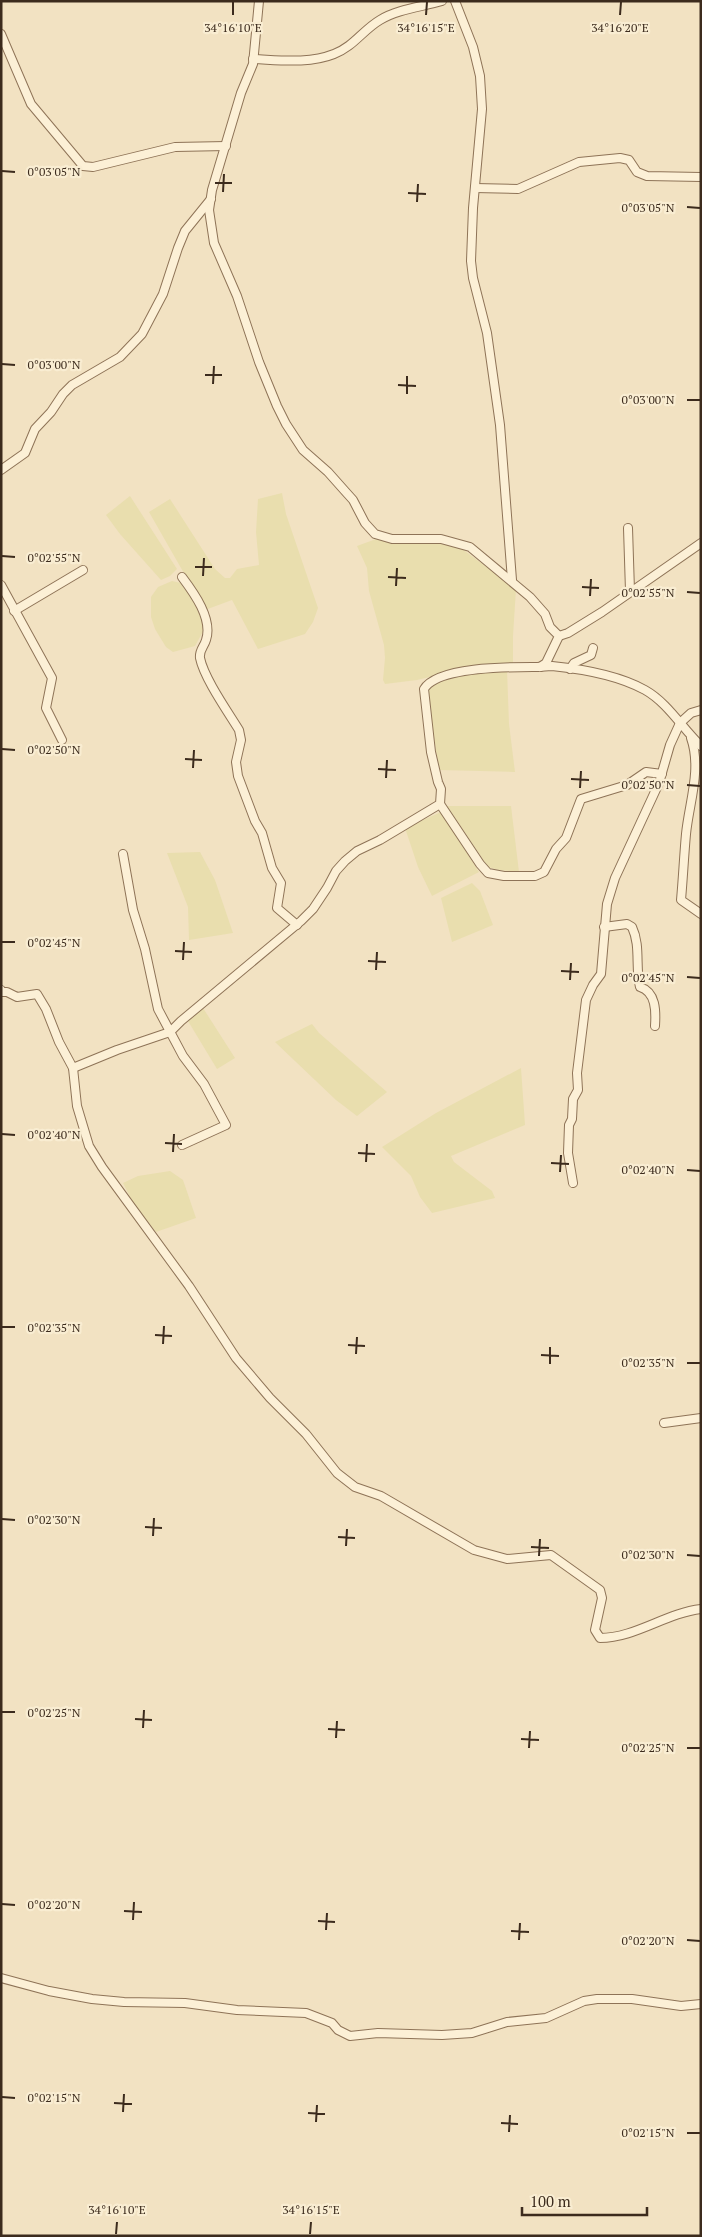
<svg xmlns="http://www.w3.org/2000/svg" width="702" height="2237" viewBox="0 0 702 2237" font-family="'PT Serif',serif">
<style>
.farmland{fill:#e9deae}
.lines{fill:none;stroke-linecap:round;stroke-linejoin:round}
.minor-casing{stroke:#8e7357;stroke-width:10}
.minor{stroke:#fcf0d6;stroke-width:8}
.ticks{fill:none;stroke:#3c2b1d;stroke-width:2}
.ticks-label{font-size:12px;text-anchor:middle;fill:#3c2b1d;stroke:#f9edd2;stroke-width:4.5;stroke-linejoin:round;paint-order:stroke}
</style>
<rect width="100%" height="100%" fill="#f2e2c2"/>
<!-- farmland -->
<g class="farmland">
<polygon points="282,493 286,514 318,608 313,622 305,634 258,649 232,600 205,610 149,512 170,499 215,569 225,578 230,578 237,569 259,565 256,532 258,499"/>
<polygon points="130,496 177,569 170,576 161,580 120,534 106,515"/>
<polygon points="376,539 397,542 431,542 461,548 516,589 513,636 513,663 475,666 417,680 385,684 383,680 385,658 384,645 369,591 367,568 357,546"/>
<polygon points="172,581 181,583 191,595 205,628 195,646 173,652 166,647 155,629 151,617 151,597 158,587"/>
<polygon points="507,670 509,724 515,772 439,770 427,692 432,685 456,676"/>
<polygon points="447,806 511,806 519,872 499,870 488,867"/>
<polygon points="441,812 479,872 432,896 418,867 405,828"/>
<polygon points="200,852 215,880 233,933 189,940 188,907 167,853"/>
<polygon points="472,883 480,891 493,925 452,942 441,898"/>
<polygon points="203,1008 235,1058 217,1069 188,1021"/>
<polygon points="312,1024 319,1033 387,1092 357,1116 336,1100 275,1042"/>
<polygon points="521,1068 525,1125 451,1156 454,1162 492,1191 495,1198 432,1213 420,1197 411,1176 382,1147 436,1113"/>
<polygon points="170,1171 183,1180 196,1218 156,1232 133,1203 123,1183 138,1176"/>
</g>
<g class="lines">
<!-- minor casing -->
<g class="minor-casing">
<g id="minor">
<polyline points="259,1 253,64 241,93 212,190 209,210 214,243 237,296 259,362 277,406 286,424 303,450 328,472 344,490 353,500 365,523 375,534 392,539 441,539 470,547 530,597 545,614 550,627 559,636 546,663 540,667"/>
<polyline points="455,1 473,47 480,76 482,109 473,208 471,261 473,278 487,333 500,425 512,580"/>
<polyline points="1,34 31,104 83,166 93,167 175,147 226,146"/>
<path d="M253 59C279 60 309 64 334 54 353 47 363 30 380 20 398 9 422 7 442 1"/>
<polyline points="475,188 518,189 579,162 620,158 629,160 637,172 647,176 701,177"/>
<polyline points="1,470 25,453 35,429 51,412 63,394 72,385 120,357 142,334 163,294 178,248 185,231 211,199"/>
<polyline points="628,528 630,591"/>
<path d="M182 577C194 593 213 619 206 640 204 647 199 650 200 658 204 678 228 712 239 730L241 740 236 762 238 776 255 821 262 833 272 868 281 883 277 908 297 925"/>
<polyline points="1,585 52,678 46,708 62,740"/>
<polyline points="14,611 83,570"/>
<polyline points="559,636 568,633 602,612 701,543"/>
<polyline points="570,669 574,663 591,655 593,648"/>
<path d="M691 738C702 769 689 803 686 834 684 856 683 878 681 900L701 914"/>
<polyline points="440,804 480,864 488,873 504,876 535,876 544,872 556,849 566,838 581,799 627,785 646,772 662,774"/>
<polyline points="123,854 133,910 145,949 158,1009 183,1056 204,1084 226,1125 182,1145"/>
<path d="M604 927 627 924 632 927C641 946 635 967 640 987 656 992 656 1011 655 1026"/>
<path d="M1 990 2 992H7L17 997 37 994 46 1009 59 1042 73 1068 77 1106 89 1146 102 1167 189 1286 236 1358 270 1398 306 1434 337 1473 355 1487 381 1496 474 1550 507 1559 551 1555 600 1590 602 1598 595 1630 600 1638C635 1638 666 1613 701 1609"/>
<path d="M73 1068 117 1050 170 1032 181 1021 301 921 313 909 327 888 336 871 345 861 357 851 380 840 440 804 441 789 438 782 431 752 424 689C438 666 512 667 537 667 542 667 547 666 552 666 582 669 618 675 645 690 668 703 682 728 701 746"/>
<polyline points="573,1183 568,1153 569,1125 572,1119 573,1099 578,1090 577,1073 586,1000 593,985 601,974 607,904 615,878 659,783 670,745 680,723 691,713 701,710"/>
<polyline points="664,1423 701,1418"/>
<polyline points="1,1978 49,1991 92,1999 124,2002 185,2003 237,2010 306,2013 332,2023 338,2030 350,2036 378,2033 442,2035 472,2033 507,2022 546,2018 584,2001 597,1999 632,1999 681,2006 701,2004"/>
</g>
</g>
<!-- minor -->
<use href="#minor" class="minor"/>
</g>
<!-- ticks -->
<path class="ticks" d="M233 15V2M426 15 427 2M620 15 621 2M2 171 15 172M215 183H232M223 192 224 174M408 193 426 194M417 202 418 184M687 207 700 208M2 364 15 365M205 375H222M213 384 214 366M398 385 416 386M407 394V376M687 400H700M2 556 15 557M195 567H212M203 576 204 558M388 577 406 578M396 586 397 568M582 587 599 588M687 592 700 593M590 596 591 579M2 749 15 750M185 759 202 760M193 768 194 750M378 769 396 770M386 778 387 760M571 779 589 780M687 785 700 786M580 788 581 771M2 942H15M175 951 192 952M183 960 184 942M368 961 386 962M376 970 377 952M561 971 579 972M687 977 700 978M570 980 571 963M2 1134 15 1135M165 1143 182 1144M173 1152 174 1134M358 1153 375 1154M366 1162 367 1144M551 1163 569 1164M687 1170 700 1171M560 1172 561 1155M2 1327H15M155 1335 172 1336M163 1344 164 1326M348 1345 365 1346M356 1354 357 1337M541 1355 559 1356M687 1363H700M550 1364V1347M2 1519 15 1520M145 1527 162 1528M153 1536 154 1518M338 1537 355 1538M346 1546 347 1529M531 1547 549 1548M687 1555 700 1556M539 1556 540 1539M2 1712H15M135 1719 152 1720M143 1728 144 1710M328 1729 345 1730M336 1738 337 1721M521 1739 539 1740M529 1748 530 1731M687 1748H700M2 1904 15 1905M124 1911 142 1912M133 1920 134 1902M318 1921 335 1922M326 1930 327 1913M511 1931 529 1932M519 1940 520 1923M687 1940 700 1941M2 2097 15 2098M114 2103 132 2104M123 2112 124 2094M308 2113 325 2114M316 2122 317 2105M501 2123 518 2124M509 2132 510 2115M687 2133H700M116 2234 117 2222M310 2234 311 2222"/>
<g class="ticks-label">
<text x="233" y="32">34°16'10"E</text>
<text x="426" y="32">34°16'15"E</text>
<text x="620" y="32">34°16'20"E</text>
<text x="54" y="176">0°03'05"N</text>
<text x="648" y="212">0°03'05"N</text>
<text x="54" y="369">0°03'00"N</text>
<text x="648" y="404">0°03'00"N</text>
<text x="54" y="562">0°02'55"N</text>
<text x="648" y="597">0°02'55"N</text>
<text x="54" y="754">0°02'50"N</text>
<text x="648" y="789">0°02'50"N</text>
<text x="54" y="947">0°02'45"N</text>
<text x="648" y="982">0°02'45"N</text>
<text x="54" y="1139">0°02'40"N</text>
<text x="648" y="1174">0°02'40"N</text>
<text x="54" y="1332">0°02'35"N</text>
<text x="648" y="1367">0°02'35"N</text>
<text x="54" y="1524">0°02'30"N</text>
<text x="648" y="1559">0°02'30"N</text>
<text x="54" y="1717">0°02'25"N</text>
<text x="648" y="1752">0°02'25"N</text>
<text x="54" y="1909">0°02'20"N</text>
<text x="648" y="1945">0°02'20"N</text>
<text x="54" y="2102">0°02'15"N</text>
<text x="648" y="2137">0°02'15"N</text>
<text x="117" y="2214">34°16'10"E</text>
<text x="311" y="2214">34°16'15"E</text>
</g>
<!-- border -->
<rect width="702" height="2237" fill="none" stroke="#3c2b1d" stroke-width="5"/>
<!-- scale -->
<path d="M522 2207v8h125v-8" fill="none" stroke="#3c2b1d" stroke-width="2.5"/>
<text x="530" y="2207" font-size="15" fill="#3c2b1d" stroke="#f9edd2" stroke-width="4" paint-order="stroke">100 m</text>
</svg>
